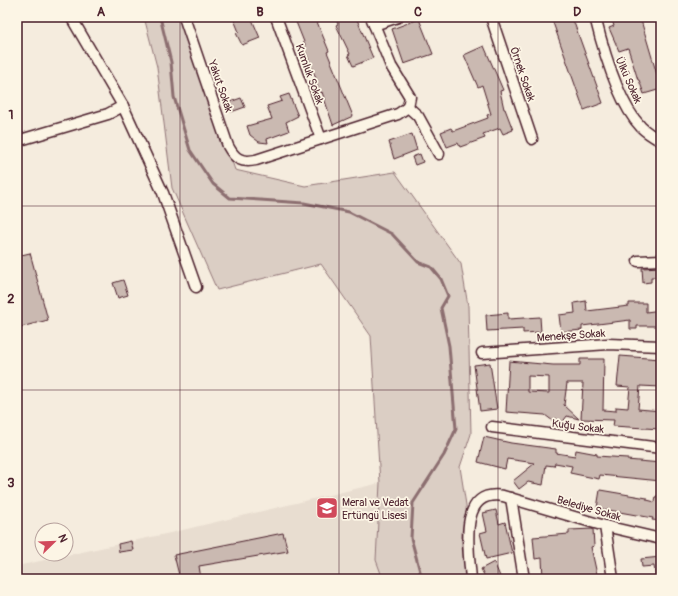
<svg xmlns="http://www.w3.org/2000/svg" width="678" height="596" viewBox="0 0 678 596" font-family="Pangolin,sans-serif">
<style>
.built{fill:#e8ddd0}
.green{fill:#dbcec4;stroke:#927678}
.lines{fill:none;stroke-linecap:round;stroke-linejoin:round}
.stream{stroke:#8c6e70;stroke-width:3}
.building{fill:#cab9b1;stroke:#4a1f2b;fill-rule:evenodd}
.minor-casing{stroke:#4a1f2b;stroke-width:13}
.minor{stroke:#fcf5e5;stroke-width:10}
.grid{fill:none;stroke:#4a1f2b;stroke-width:1;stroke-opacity:0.55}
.labels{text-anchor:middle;stroke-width:3.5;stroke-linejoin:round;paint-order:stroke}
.street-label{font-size:11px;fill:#4a1f2b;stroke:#fcf5e5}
.poi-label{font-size:11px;fill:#4a1f2b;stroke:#fcf5e5;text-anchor:start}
.neatline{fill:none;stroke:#4a1f2b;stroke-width:1.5}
.grid-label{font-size:13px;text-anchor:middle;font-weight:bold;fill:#4a1f2b}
</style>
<rect width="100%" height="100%" fill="#f5ecde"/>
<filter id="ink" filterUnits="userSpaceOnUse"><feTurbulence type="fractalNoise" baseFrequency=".025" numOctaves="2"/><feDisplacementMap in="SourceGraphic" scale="8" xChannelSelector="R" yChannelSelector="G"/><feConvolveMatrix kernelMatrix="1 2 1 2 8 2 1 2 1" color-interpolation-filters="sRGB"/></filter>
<g filter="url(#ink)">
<!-- built -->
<polygon class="built" points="380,483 376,560 383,579 17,579 17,566 170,533"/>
<!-- green -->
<polygon class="green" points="144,17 189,17 211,101 235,170 305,186 395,172 461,264 468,306 471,434 460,467 466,505 471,579 383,579 376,560 380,483 371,336 321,264 217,290 172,188 157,67"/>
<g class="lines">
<!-- stream -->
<polyline class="stream" points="160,17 171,62 174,97 190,150 213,184 230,198 304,203 349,212 392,234 418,262 431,267 441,279 448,296 441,308 449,346 456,429 444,455 413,503 411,538 422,579"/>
</g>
<!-- building -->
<g class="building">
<polygon points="233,17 251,17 260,38 242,45 236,33 239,32"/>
<polygon points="294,17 315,17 329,51 327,52 353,116 333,125 322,92 321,93 315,82 317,81 304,48 306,47"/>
<polygon points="335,17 356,17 373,58 353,66 348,55 350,54 336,25 338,24"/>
<polygon points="551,17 572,17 603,103 584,110"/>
<polygon points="620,17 640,17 658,78 661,77 661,89 644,94 639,80 638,80 628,48 619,51 609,28 614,26 612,20"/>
<polygon points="419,19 433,54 404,64 392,29"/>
<polygon points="484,46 503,90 500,91 504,109 505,109 513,130 503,134 500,128 483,134 485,138 460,147 458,143 447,147 441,132 451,128 453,131 488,118 487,115 491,114 482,85 478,87 464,55"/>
<polygon points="289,94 298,116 286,122 289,131 267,139 268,143 259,142 250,135 247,126 272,119 267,106 282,101 280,97"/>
<polygon points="241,98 245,107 231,112 227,103"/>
<polygon points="412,134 417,150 394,159 389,142"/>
<polygon points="420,154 423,162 415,165 412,157"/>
<polygon points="30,253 48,320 17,328 17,256"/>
<polygon points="661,267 661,277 651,277 651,282 643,283 642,268"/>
<polygon points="123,280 128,295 118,298 113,283"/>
<polygon points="586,301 587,311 629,306 629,303 646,303 646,312 661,310 661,326 637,326 637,329 630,329 630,320 582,326 582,330 561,332 559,315 575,313 574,303"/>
<polygon points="508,313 508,319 540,317 541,332 523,333 523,329 487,331 486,315"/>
<path d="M620 356 661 359V387L640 386 638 409 661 411 660 429 613 426 614 420 581 419 583 383H567L564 405 579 419 567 416 562 423 555 418 553 421 545 415 506 412 509 361 553 365H580V359H604L603 410 616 411V407L628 408 630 387 617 386ZM528 376 549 377V393L528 392Z"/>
<polygon points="490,363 497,409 480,411 474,365"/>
<polygon points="484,437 511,443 556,449 556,453 575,456 576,450 597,454 597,456 627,458 627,460 661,463 661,481 600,475 599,479 570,473 572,466 555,463 554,466 546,465 543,485 528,482 519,489 513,481 535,463 507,459 505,469 478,462"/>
<polygon points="600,490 647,498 647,500 655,502 656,496 661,496 661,521 652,520 653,518 597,508"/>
<polygon points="496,510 499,524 505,522 512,553 486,559 480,533 487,531 483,513"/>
<polygon points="593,529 594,546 591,547 598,579 543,579 542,558 535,559 533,537 569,534 569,530"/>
<polygon points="283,533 288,551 199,566 201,579 180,579 174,555"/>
<polygon points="131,541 133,550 119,552 118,544"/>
<polygon points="661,557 661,579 656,579 654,566 642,567 641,559"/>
<polygon points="494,562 501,579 486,579 481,569"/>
</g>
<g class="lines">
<!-- minor casing -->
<g class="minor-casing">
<g id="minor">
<polyline points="71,17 123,106 163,193 196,287"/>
<path d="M184 17 228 146C235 159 241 163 256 160L398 114 408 107"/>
<polyline points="276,17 321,139"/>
<polyline points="371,17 391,66 410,97 408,107"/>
<polyline points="491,17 532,139"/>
<path d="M595 17C603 49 618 103 641 127 647 133 654 137 661 141"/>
<polyline points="374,25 398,17"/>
<polyline points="408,107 418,116 439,154"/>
<polyline points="17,141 108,114 123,106"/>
<polyline points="638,261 661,260"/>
<polyline points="482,353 608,344 661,346"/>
<polyline points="492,427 661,448"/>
<polyline points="511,498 524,579"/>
<polyline points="605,526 613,579"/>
<path d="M471 579C469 552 457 488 503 496L605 526 661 539"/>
</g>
</g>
<!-- minor -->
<use href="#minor" class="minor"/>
</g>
</g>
<!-- grid -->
<path class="grid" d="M180 17V579M339 17V579M498 17V579M17 206H661M17 390H661"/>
<!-- icons -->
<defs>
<g id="school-square" transform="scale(1.15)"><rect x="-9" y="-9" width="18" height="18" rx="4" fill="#d1495b" stroke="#fcf5e5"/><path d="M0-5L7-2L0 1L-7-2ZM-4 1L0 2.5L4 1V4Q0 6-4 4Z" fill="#fff"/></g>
</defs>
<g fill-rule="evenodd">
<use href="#school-square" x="327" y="508"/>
</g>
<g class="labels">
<!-- street labels -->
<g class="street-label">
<text transform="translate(310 74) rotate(70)" y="4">Kumluk Sokak</text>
<text transform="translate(523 74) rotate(71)" y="4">Örnek Sokak</text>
<text transform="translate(629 80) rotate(66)" y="4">Ülkü Sokak</text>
<text transform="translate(221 86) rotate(71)" y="4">Yakut Sokak</text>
<text transform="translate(571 335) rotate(-4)" y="4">Menekşe Sokak</text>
<text transform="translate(578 426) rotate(7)" y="4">Kuğu Sokak</text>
<text transform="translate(589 508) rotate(16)" y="4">Belediye Sokak</text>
</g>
<!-- poi labels -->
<g class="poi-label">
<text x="342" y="506">Meral ve Vedat<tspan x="342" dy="13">Ertüngü Lisesi</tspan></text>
</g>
</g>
<!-- margin -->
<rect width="678" height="596" fill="none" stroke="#fcf5e5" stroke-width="44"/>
<!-- north arrow -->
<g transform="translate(54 542) rotate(67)"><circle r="19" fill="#fcf5e5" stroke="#b59f9b"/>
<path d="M0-3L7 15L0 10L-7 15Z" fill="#d1495b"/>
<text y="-6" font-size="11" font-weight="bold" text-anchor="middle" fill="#4a1f2b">N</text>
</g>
<rect x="22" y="22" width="634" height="552" class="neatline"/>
<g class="grid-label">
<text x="101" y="16">A</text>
<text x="260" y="16">B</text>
<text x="418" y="16">C</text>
<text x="577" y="16">D</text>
<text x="11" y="119">1</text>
<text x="11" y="303">2</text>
<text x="11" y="487">3</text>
</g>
</svg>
